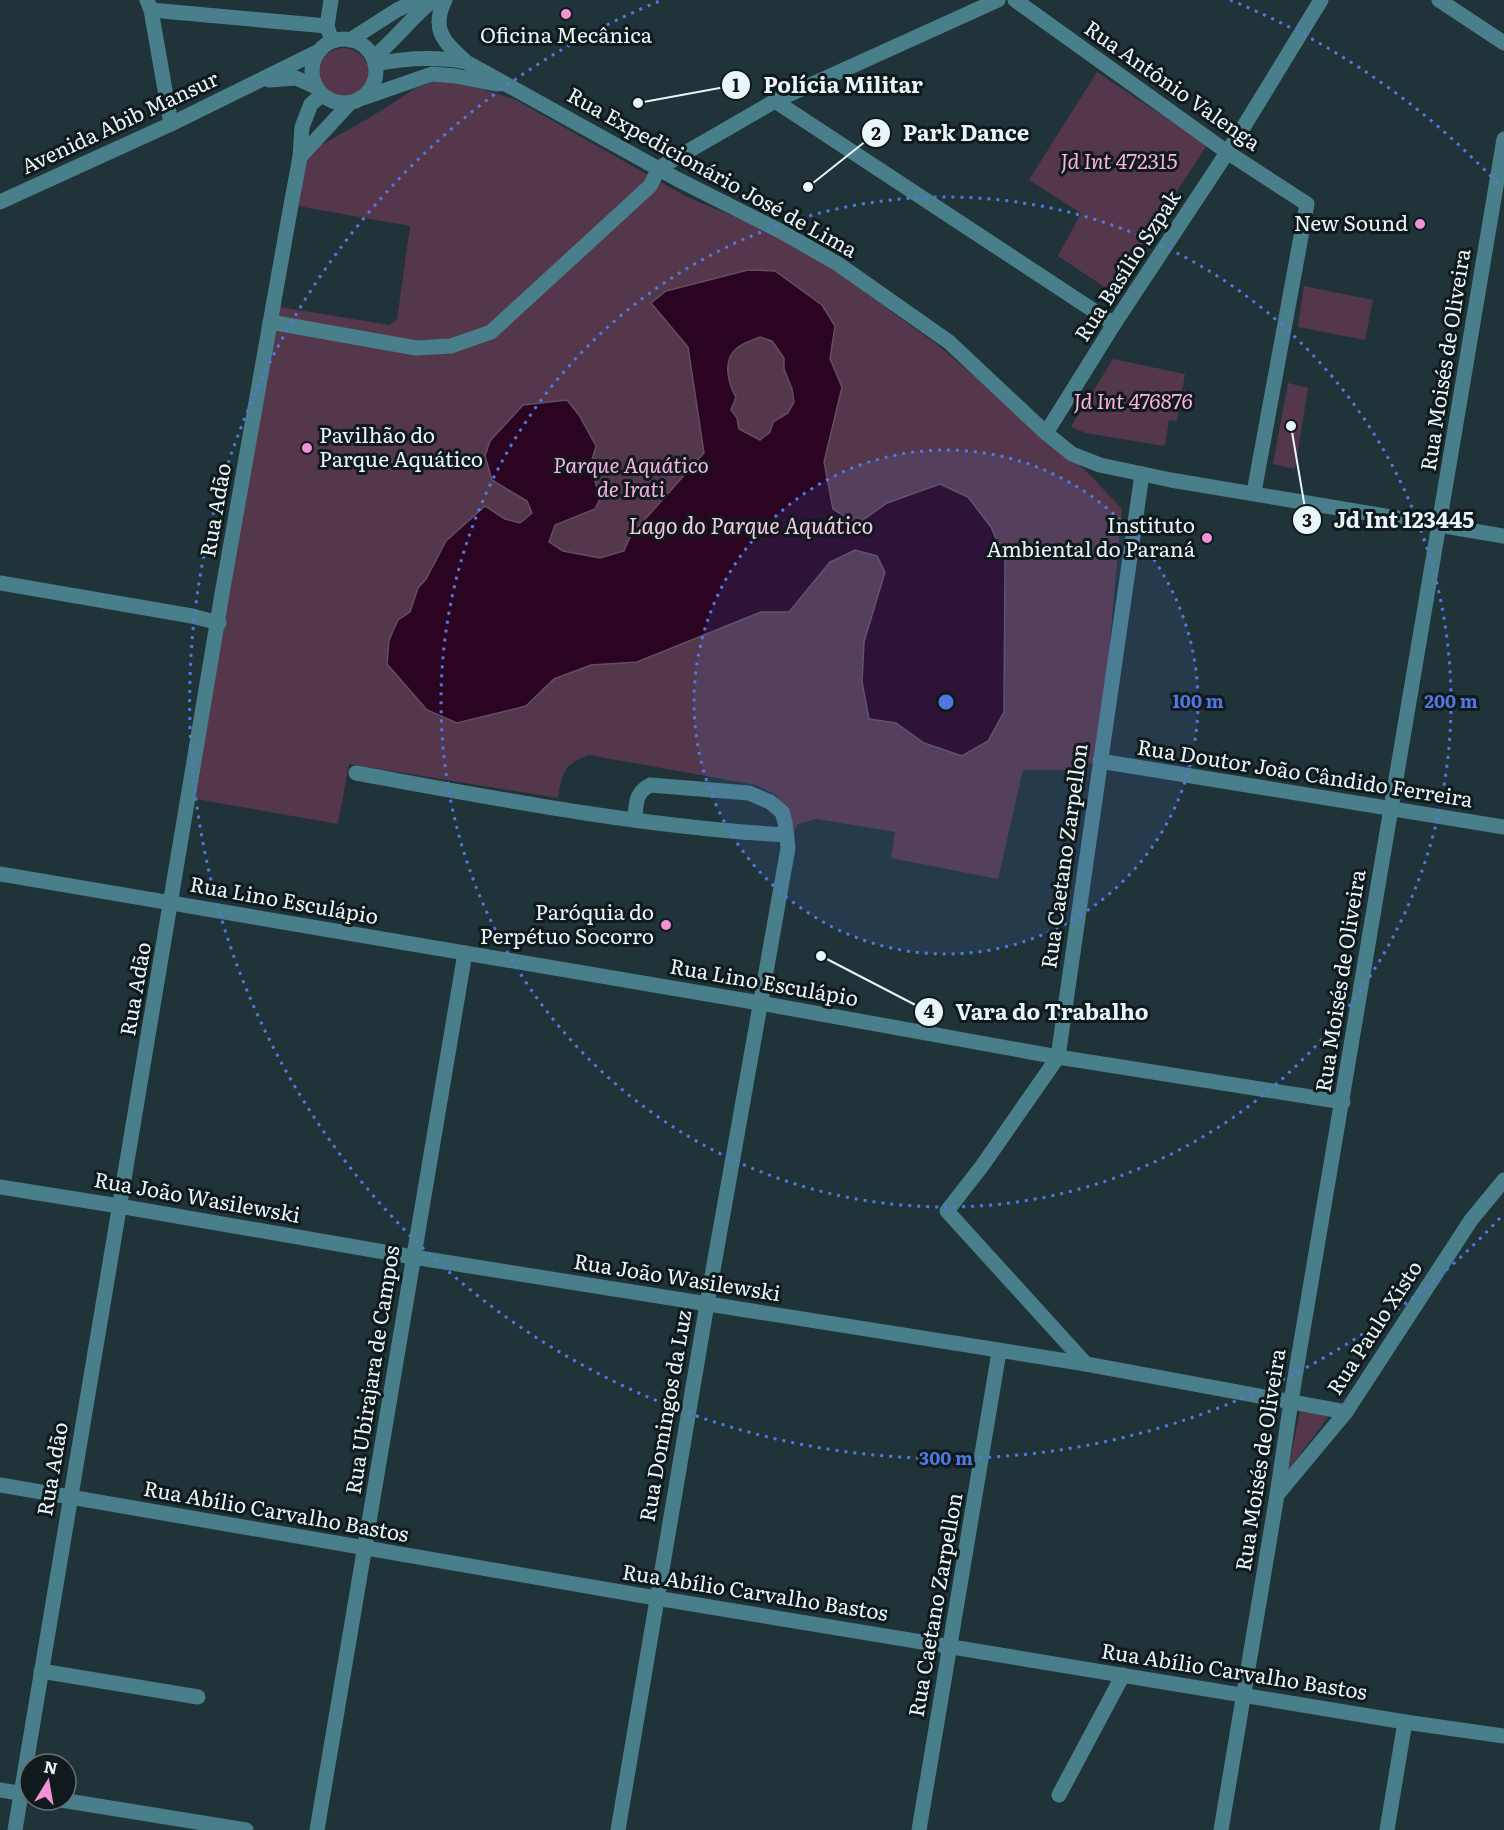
<svg xmlns="http://www.w3.org/2000/svg" width="1504" height="1830" viewBox="0 0 1504 1830" font-family="Literata,serif">
<style>
.green{fill:#55374b}
.water{fill:#2b0421;stroke:#644d62;stroke-width:1.5;fill-rule:evenodd}
.lines{fill:none;stroke-linecap:round;stroke-linejoin:round}
.minor{stroke:#487f8b;stroke-width:15}
.ring{fill:none;stroke:#5078e0;stroke-width:3;stroke-dasharray:3 6}
.poi-dot{fill:#f391d5;stroke:#10191b;stroke-width:2}
.labels{text-anchor:middle;stroke-width:6;stroke-linejoin:round;paint-order:stroke}
.poi-label{font-size:21px;fill:#e9f6f9;stroke:#10191b;text-anchor:end}
.street-label{font-size:21px;fill:#e9f6f9;stroke:#10191b}
.park-label{font-size:21px;font-style:italic;fill:#fbb2e3;stroke:#10191b}
.water-label{font-size:22px;font-style:italic;fill:#f6c9e6;stroke:#10191b}
.centre{fill:#5078e0;stroke:#10191b;stroke-width:3}
.ring-label{font-size:18px;text-anchor:middle;font-weight:bold;fill:#5078e0;stroke:#10191b;stroke-width:6;stroke-linejoin:round;paint-order:stroke}
.leader{fill:none;stroke:#e9f6f9;stroke-width:2}
.callout-dot{fill:#e9f6f9;stroke:#10191b;stroke-width:2}
.mark-label{font-size:18px;text-anchor:middle;font-weight:bold;fill:#111}
.callout-label{font-size:22px;text-anchor:middle;font-weight:bold;fill:#e9f6f9;stroke:#10191b;stroke-width:6;stroke-linejoin:round;paint-order:stroke}
</style>
<rect width="100%" height="100%" fill="#1f3338"/>
<!-- green -->
<g class="green">
<circle cx="343" cy="74" r="26"/>
<polygon points="1097,72 1207,145 1112,292 1058,256 1081,213 1029,180"/>
<path d="M434 81 466 84 516 100 687 197 769 231 833 269 939 346 1090 475 1122 509 1099 761 1070 770H1023L998 879 891 858 895 832 816 819 798 824 787 843 786 822 776 795 756 785 589 755C562 765 563 772 558 798L349 764 338 824 190 798 274 306 389 325 397 320 410 226 292 205 300 157 369 118 416 88Z"/>
<polygon points="1304,286 1373,300 1365,340 1298,327"/>
<polygon points="1113,359 1185,374 1177,421 1169,420 1165,446 1086,433 1071,427"/>
<polygon points="1288,383 1308,388 1295,469 1273,464"/>
<polygon points="1300,1411 1329,1416 1288,1470"/>
</g>
<!-- water -->
<path class="water" d="M748 270 775 271 822 305 835 326 830 359 842 387 824 462 833 509 857 524 887 503 940 484 968 497 991 527 1005 559 1004 712 988 741 962 756 924 743 896 723 869 719 862 682 864 642 885 572 877 556 855 550 830 562 789 612H761L637 662 591 665 554 679 526 706 457 723 427 710 387 664 389 640 398 620 410 612 418 588 426 579 446 541 485 506 505 519 520 523 532 513 527 501 492 480 485 456 490 441 523 405 567 400 579 415 596 446 589 470 595 481 600 499 595 509 555 525 549 542 563 551 600 558 624 551 631 535 704 453 688 347 651 303 666 291ZM760 337 772 341 784 358V369L792 389 794 402 788 413 773 422 770 432 760 440 739 429 737 418 731 410 736 397C728 384 722 359 737 348 743 343 753 340 760 337Z"/>
<g class="lines">
<!-- minor -->
<g class="minor">
<polyline points="147,0 151,10 171,124"/>
<path d="M445 0C431 28 443 42 464 60"/>
<polyline points="1015,0 1227,152 1307,204 1254,492"/>
<polyline points="1439,0 1504,43"/>
<polyline points="151,10 327,26"/>
<polyline points="330,35 327,26 331,0"/>
<circle cx="344" cy="71" r="32"/>
<polyline points="350,40 397,10 419,0"/>
<path d="M373 58C395 40 411 18 433 0"/>
<path d="M375 64C406 58 435 56 466 62L677 179 782 232 838 264 949 342 1046 433 1072 454 1100 465 1171 480 1504 536"/>
<polyline points="269,80 296,78 316,87"/>
<polyline points="363,98 432,74 456,76 496,84"/>
<polyline points="775,101 1114,324"/>
<polyline points="300,157 350,103"/>
<polyline points="0,202 171,124 317,52"/>
<polyline points="270,322 416,348 451,346 491,332 650,186 659,168 775,101 998,0"/>
<polyline points="1046,433 1114,324 1238,136 1321,0"/>
<polyline points="0,583 192,616 219,623"/>
<polyline points="1100,761 1504,827"/>
<path d="M356 773C499 799 642 827 787 835"/>
<polyline points="0,874 760,1003 1058,1057 1343,1102"/>
<polyline points="0,1187 119,1206 413,1257 1086,1364 1346,1412"/>
<polyline points="1086,1364 947,1211 982,1166 1058,1057 1142,474"/>
<polyline points="0,1485 656,1598 1405,1722 1504,1736"/>
<polyline points="1277,1495 1346,1412 1471,1220 1504,1180"/>
<polyline points="41,1671 198,1697"/>
<polyline points="0,1790 30,1795"/>
<polyline points="1059,1795 1123,1675"/>
<polyline points="61,1800 246,1830"/>
<polyline points="15,1830 223,588 291,205 300,157 302,127 311,104 322,95"/>
<polyline points="317,1830 465,953"/>
<path d="M618 1830 707 1304 788 848 785 822 782 812 770 802 749 793 650 785C635 793 636 804 635 820"/>
<polyline points="919,1830 999,1352"/>
<polyline points="1221,1830 1277,1495 1291,1401 1504,139"/>
<polyline points="1387,1830 1405,1722"/>
</g>
</g>
<!-- distance rings -->
<circle cx="946" cy="702" r="252" fill="#5078e0" fill-opacity=".12"/>
<g class="ring">
<circle cx="946" cy="702" r="252"/>
<circle cx="946" cy="702" r="505"/>
<path d="M1500 1218A757 757 0 1 1 662 0M1230 0A757 757 0 0 1 1500 186"/>
</g>
<!-- markers -->
<g class="poi-dot">
<circle cx="566" cy="14" r="6"/>
<circle cx="1420" cy="224" r="6"/>
<circle cx="307" cy="448" r="6"/>
<circle cx="1207" cy="538" r="6"/>
<circle cx="666" cy="925" r="6"/>
</g>
<g class="labels">
<!-- poi labels -->
<g class="poi-label">
<text x="566" y="43" text-anchor="middle">Oficina Mecânica</text>
<text x="1408" y="231">New Sound</text>
<text x="319" y="443" text-anchor="start">Pavilhão do<tspan x="319" dy="24">Parque Aquático</tspan></text>
<text x="1195" y="533">Instituto<tspan x="1195" dy="24">Ambiental do Paraná</tspan></text>
<text x="654" y="920">Paróquia do<tspan x="654" dy="24">Perpétuo Socorro</tspan></text>
</g>
<!-- street labels -->
<g class="street-label">
<text transform="translate(1172 86) rotate(35)" y="7">Rua Antônio Valenga</text>
<text transform="translate(120 123) rotate(-25)" y="7">Avenida Abib Mansur</text>
<text transform="translate(712 173) rotate(29)" y="7">Rua Expedicionário José de Lima</text>
<text transform="translate(1128 266) rotate(-57)" y="7">Rua Basílio Szpak</text>
<text transform="translate(1446 360) rotate(-81)" y="7">Rua Moisés de Oliveira</text>
<text transform="translate(216 510) rotate(-80)" y="7">Rua Adão</text>
<text transform="translate(1305 774) rotate(9)" y="7">Rua Doutor João Cândido Ferreira</text>
<text transform="translate(1065 856) rotate(-82)" y="7">Rua Caetano Zarpellon</text>
<text transform="translate(284 901) rotate(10)" y="7">Rua Lino Esculápio</text>
<text transform="translate(1341 981) rotate(-81)" y="7">Rua Moisés de Oliveira</text>
<text transform="translate(764 983) rotate(10)" y="7">Rua Lino Esculápio</text>
<text transform="translate(136 989) rotate(-80)" y="7">Rua Adão</text>
<text transform="translate(197 1198) rotate(10)" y="7">Rua João Wasilewski</text>
<text transform="translate(677 1278) rotate(9)" y="7">Rua João Wasilewski</text>
<text transform="translate(1375 1328) rotate(-57)" y="7">Rua Paulo Xisto</text>
<text transform="translate(373 1370) rotate(-81)" y="7">Rua Ubirajara de Campos</text>
<text transform="translate(666 1416) rotate(-80)" y="7">Rua Domingos da Luz</text>
<text transform="translate(1261 1460) rotate(-81)" y="7">Rua Moisés de Oliveira</text>
<text transform="translate(53 1469) rotate(-80)" y="7">Rua Adão</text>
<text transform="translate(276 1512) rotate(10)" y="7">Rua Abílio Carvalho Bastos</text>
<text transform="translate(755 1593) rotate(9)" y="7">Rua Abílio Carvalho Bastos</text>
<text transform="translate(936 1605) rotate(-80)" y="7">Rua Caetano Zarpellon</text>
<text transform="translate(1234 1672) rotate(9)" y="7">Rua Abílio Carvalho Bastos</text>
</g>
<!-- park labels -->
<g class="park-label">
<text x="1119" y="169">Jd Int 472315</text>
<text x="1133" y="409">Jd Int 476876</text>
<text x="631" y="473">Parque Aquático<tspan x="631" dy="24">de Irati</tspan></text>
</g>
<!-- water labels -->
<g class="water-label">
<text x="751" y="534">Lago do Parque Aquático</text>
</g>
</g>
<circle cx="946" cy="702" r="9" class="centre"/>
<g class="ring-label">
<text x="1198" y="708">100 m</text>
<text x="1451" y="708">200 m</text>
<text x="946" y="1465">300 m</text>
</g>
<!-- callouts -->
<path class="leader" d="M638 103L736 85M808 187L876 133M1291 426L1307 520M821 956L929 1012"/>
<g class="callout-dot">
<circle cx="638" cy="103" r="6"/>
<circle cx="808" cy="187" r="6"/>
<circle cx="1291" cy="426" r="6"/>
<circle cx="821" cy="956" r="6"/>
<circle cx="736" cy="85" r="15"/>
<circle cx="876" cy="133" r="15"/>
<circle cx="1307" cy="520" r="15"/>
<circle cx="929" cy="1012" r="15"/>
</g>
<g class="mark-label">
<text x="736" y="92">1</text>
<text x="876" y="140">2</text>
<text x="1307" y="527">3</text>
<text x="929" y="1018">4</text>
</g>
<g class="callout-label">
<text x="843" y="93">Polícia Militar</text>
<text x="966" y="141">Park Dance</text>
<text x="1404" y="528">Jd Int 123445</text>
<text x="1052" y="1020">Vara do Trabalho</text>
</g>
<!-- north arrow -->
<g transform="translate(48 1782) rotate(11)"><circle r="28" fill="#10191b" stroke="#677174" stroke-width="1.5"/>
<path d="M0-4.5L10 22L0 15L-10 22Z" fill="#f391d5"/>
<text y="-9" font-size="16" font-weight="bold" text-anchor="middle" fill="#e9f6f9">N</text>
</g>
</svg>
